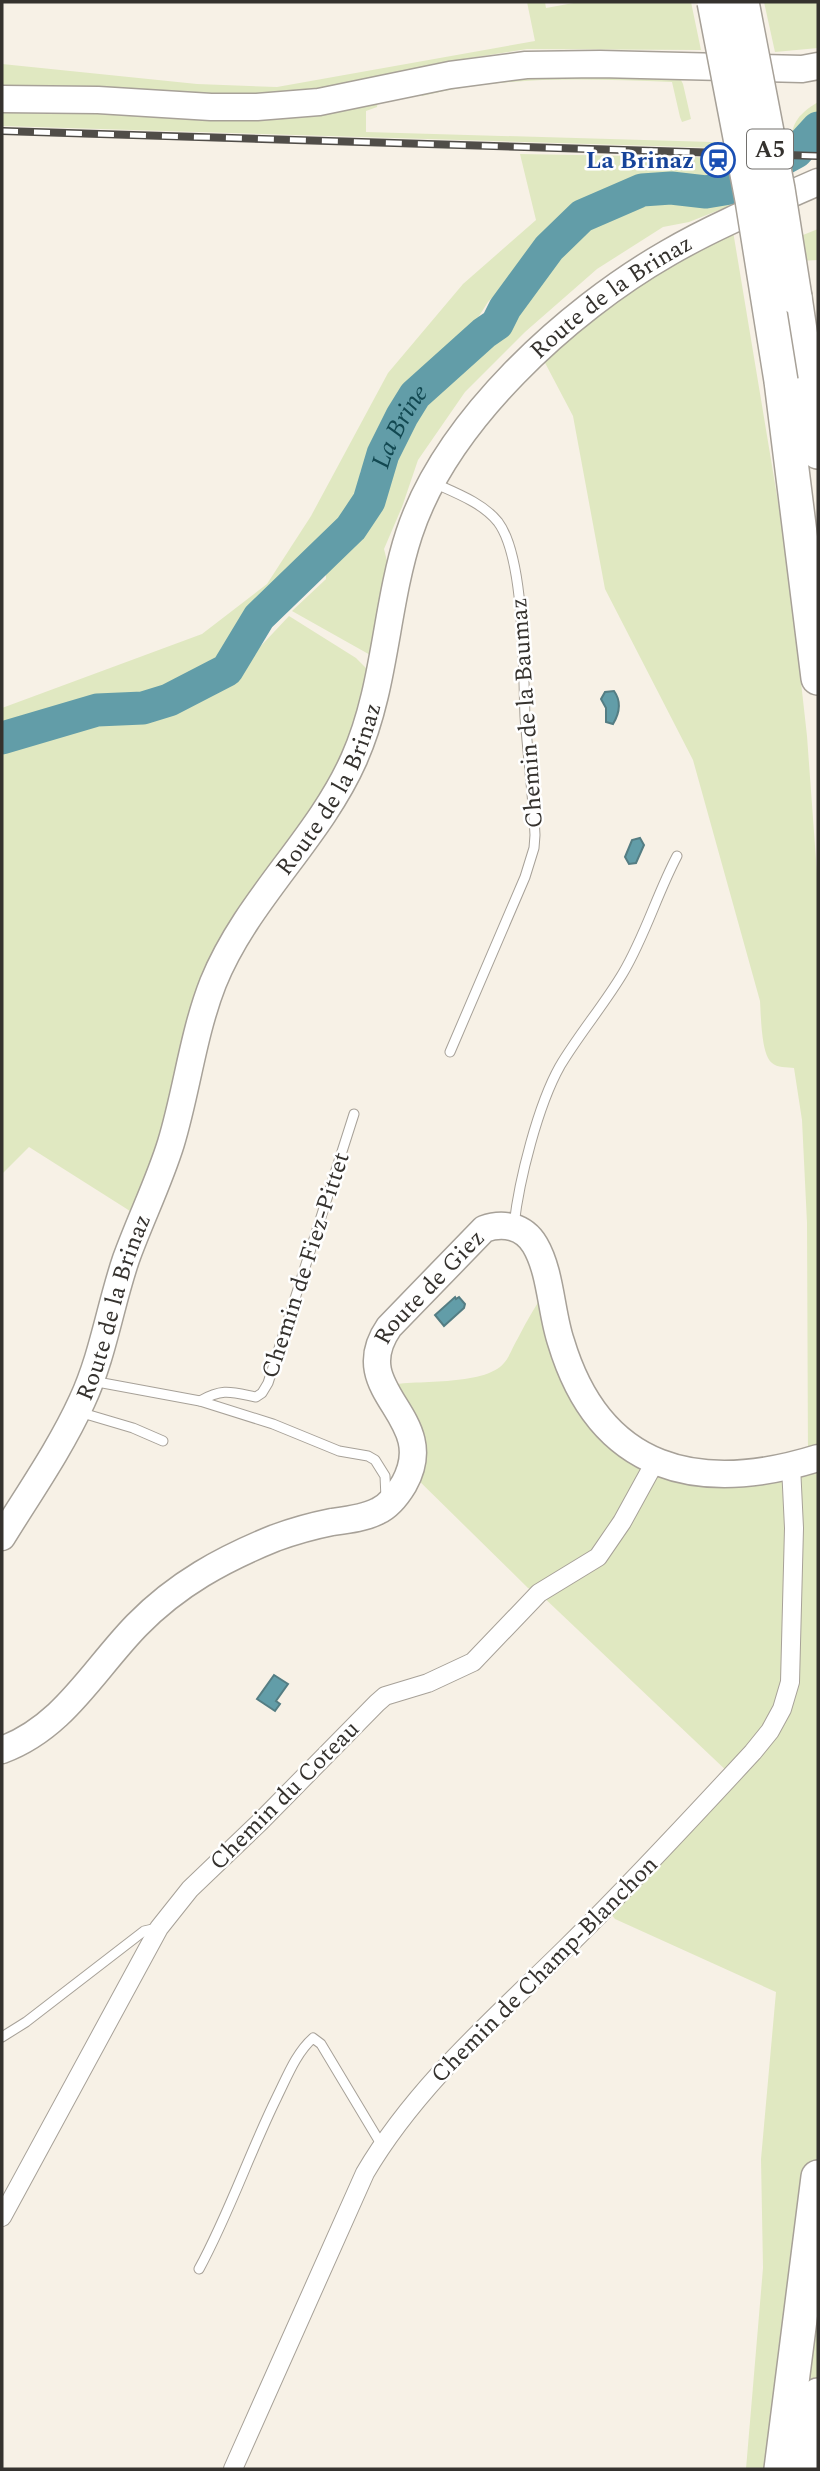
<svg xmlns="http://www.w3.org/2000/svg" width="820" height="2471" viewBox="0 0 820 2471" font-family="Spectral,serif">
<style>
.green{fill:#e0e8c1}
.water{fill:#629da8;stroke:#547d83;stroke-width:2}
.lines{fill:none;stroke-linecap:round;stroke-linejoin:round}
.river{stroke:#629da8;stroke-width:33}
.lane-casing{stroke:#a7a198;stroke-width:11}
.street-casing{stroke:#a7a198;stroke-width:20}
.secondary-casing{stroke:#a7a198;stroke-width:29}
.highway-casing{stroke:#a7a198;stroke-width:36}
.lane{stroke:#fff;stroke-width:9}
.street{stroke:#fff;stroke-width:18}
.secondary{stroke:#fff;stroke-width:26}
.highway{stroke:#fff;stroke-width:33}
.rail-casing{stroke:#504d48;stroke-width:8}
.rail{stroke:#fff;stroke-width:5;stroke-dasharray:16;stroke-linecap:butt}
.highway-bridge-casing{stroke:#a7a198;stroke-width:36;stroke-linecap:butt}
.highway-bridge{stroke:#fff;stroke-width:33}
.labels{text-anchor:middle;stroke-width:5;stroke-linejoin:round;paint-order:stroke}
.shield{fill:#fff;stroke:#72706d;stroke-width:2}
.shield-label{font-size:23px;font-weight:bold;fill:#35322e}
.transit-label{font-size:24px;font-weight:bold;fill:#164399;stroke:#fff;text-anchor:end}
.street-label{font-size:24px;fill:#35322e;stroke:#fff}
.water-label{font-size:26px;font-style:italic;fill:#124851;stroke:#fff}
</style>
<rect width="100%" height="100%" fill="#f7f1e6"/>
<!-- green -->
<g class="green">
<polygon points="527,2 545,2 546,8 579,2 691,2 701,50 527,49 432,64 397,77 296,98 2,90 2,64 197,84 277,87 535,41"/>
<polygon points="764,2 818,2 818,48 775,52"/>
<path d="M501 76 680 78 683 84 691 119 682 122 680 117 672 82C586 79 507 75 422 96L419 91Z"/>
<polygon points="378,101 377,107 366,111 366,132 712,142 718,143 719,148 2,126 2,108"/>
<path d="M818 102V126L792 151C789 125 797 115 818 102Z"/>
<polygon points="520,154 745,158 748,177 724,184 649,182 610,196 570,219 488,302 465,338 416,383 360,472 361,492 341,526 251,614 233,648 217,671 171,696 139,703 94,701 2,728 2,708 202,634 267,584 311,516 388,373 463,284 536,220"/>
<polygon points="728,195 732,205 689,222 663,227 597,269 525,332 465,392 418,460 402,507 384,549 388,565 372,656 292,611 326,579 326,564 350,542 375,498 395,443 424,393 506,320 531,286 585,232 634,205"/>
<polygon points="818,229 818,260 798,261 797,242 803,235"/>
<path d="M733 231 787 556 807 736 818 887V2469H746L763 2268 761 2159 776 1992 615 1919 606 1908 731 1775 539 1593 528 1588 409 1471 383 1386C413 1379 484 1387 504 1363 510 1356 513 1346 518 1338 527 1320 537 1303 549 1286L567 1361 655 1462 808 1461 807 1223 802 1120 794 1068C787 1067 777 1068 772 1063 761 1055 761 1015 760 1001L693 760 605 589 573 416 543 359 611 304 662 269Z"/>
<polygon points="289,616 356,658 368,670 348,745 326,786 307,817 229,924 208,963 157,1150 130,1211 29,1147 2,1174 2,748 107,713 135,715 153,713 225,684"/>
</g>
<!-- water -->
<g class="water">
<path d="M614 691C622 702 619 714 613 724L606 722V708L601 699 605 692Z"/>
<polygon points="640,838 644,845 636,863 629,864 625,857 632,840"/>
<polygon points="455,1297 456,1299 459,1297 465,1304 464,1308 444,1326 435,1315"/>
<polygon points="274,1675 288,1684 276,1701 280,1704 275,1711 257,1699"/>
</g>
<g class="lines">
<!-- river -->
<path class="river" id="s1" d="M2 738 97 710 143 708 169 700 227 670 259 617 351 528 369 501 383 454 402 416 415 395 484 333 497 324 505 308 549 248 582 216 642 190 671 188 706 192 730 188 796 152 818 128"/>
<!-- lane casing -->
<g class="lane-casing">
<g id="lane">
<path d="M434 483C456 493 483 503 498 522 525 558 523 669 525 717 528 756 533 795 535 835L534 848 525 877 450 1052"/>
<path d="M514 1225C519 1180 538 1105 560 1066 579 1034 604 1005 623 973 645 936 657 894 677 856"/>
<polyline points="92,1381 200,1401 273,1424 339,1451 368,1456 375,1460 385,1476 386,1498"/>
<path d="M200 1401C223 1388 231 1392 256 1397L262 1393 268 1383 354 1114"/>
<polyline points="79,1412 133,1428 163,1441"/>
<polyline points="2,2037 26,2022 144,1931 157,1928"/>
<path d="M199 2269C229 2214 249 2154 277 2097 287 2077 296 2053 313 2038L321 2044 381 2144"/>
</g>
</g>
<!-- street casing -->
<g class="street-casing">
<g id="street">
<polyline points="2,2217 159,1928 190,1889 261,1821 377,1703 385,1696 428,1683 473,1662 539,1593 598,1557 622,1522 655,1462"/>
<path d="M233 2469 365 2173C416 2086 495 2018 566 1948 630 1885 692 1818 753 1752L770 1731 782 1709 790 1682 794 1528 791 1466"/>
</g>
</g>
<!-- secondary casing -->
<g class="secondary-casing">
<g id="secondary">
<polyline points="2,99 98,100 211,107 257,107 319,102 450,75 526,65 600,64 802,69 818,66"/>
<path id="s2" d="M2 1537C29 1493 60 1449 82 1401 103 1356 110 1306 126 1259 140 1220 159 1182 171 1143 187 1090 193 1034 213 983 247 899 318 840 354 759 386 687 385 608 409 534 446 421 567 311 668 253 716 225 768 204 818 182"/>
<path id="s3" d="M2 1750C64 1727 93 1670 137 1625 177 1584 223 1559 275 1538 294 1531 312 1526 332 1522 347 1520 365 1518 378 1511 389 1506 398 1494 404 1484 442 1416 344 1392 389 1327L484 1229C503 1222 524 1226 535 1245 551 1272 551 1313 561 1342 600 1472 699 1495 818 1458"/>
</g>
</g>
<!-- highway casing -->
<g class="highway-casing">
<g id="highway">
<polyline points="795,297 818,452"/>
<polyline points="781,381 818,678"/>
<polyline points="781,2469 818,2177"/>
<polyline points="808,2469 818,2395"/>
</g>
</g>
<!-- lane -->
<use href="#lane" class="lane"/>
<!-- street -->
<use href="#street" class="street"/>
<!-- secondary -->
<use href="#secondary" class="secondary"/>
<!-- highway -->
<use href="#highway" class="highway"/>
<!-- rail casing -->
<g class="rail-casing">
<polyline id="rail" points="2,131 818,156"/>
</g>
<!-- rail -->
<use href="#rail" class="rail"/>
<!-- highway-bridge casing -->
<g class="highway-bridge-casing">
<g id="highway-bridge">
<polyline points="714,2 752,200 781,381"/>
<polyline points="742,2 778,189 795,297"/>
</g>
</g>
<!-- highway-bridge -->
<use href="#highway-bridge" class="highway-bridge"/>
</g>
<!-- icons -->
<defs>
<g id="station-ring" transform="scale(1.75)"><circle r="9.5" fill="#fff" stroke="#1a4fb4" stroke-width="1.5"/><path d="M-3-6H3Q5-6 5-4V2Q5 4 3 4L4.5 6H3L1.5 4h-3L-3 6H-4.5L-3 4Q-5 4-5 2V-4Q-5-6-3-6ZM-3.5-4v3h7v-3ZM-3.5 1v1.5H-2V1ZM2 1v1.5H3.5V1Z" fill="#1a4fb4"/></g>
</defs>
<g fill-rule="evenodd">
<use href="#station-ring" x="718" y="160"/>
</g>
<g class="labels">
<!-- shield labels -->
<rect class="shield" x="747" y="129.5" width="46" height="39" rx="5"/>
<g class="shield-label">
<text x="770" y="157">A5</text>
</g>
<!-- transit labels -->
<g class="transit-label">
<text x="694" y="168">La Brinaz</text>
</g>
<!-- street labels -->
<g class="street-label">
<text dy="8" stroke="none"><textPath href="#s2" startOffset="1412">Route de la Brinaz</textPath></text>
<text transform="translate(526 713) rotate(-94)" y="8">Chemin de la Baumaz</text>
<text dy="8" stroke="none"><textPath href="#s2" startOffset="824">Route de la Brinaz</textPath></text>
<text transform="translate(305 1265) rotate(-72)" y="8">Chemin de Fiez-Pittet</text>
<text dy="8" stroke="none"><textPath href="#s3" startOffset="721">Route de Giez</textPath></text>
<text dy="8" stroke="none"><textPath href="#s2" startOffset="257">Route de la Brinaz</textPath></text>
<text transform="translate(284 1795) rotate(-45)" y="8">Chemin du Coteau</text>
<text transform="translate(544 1969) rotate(-45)" y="8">Chemin de Champ-Blanchon</text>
</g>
<!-- water labels -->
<g class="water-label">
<text dy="9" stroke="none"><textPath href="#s1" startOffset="541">La Brine</textPath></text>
</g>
</g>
<!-- border -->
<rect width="820" height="2471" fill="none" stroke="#35322e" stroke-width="7"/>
</svg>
